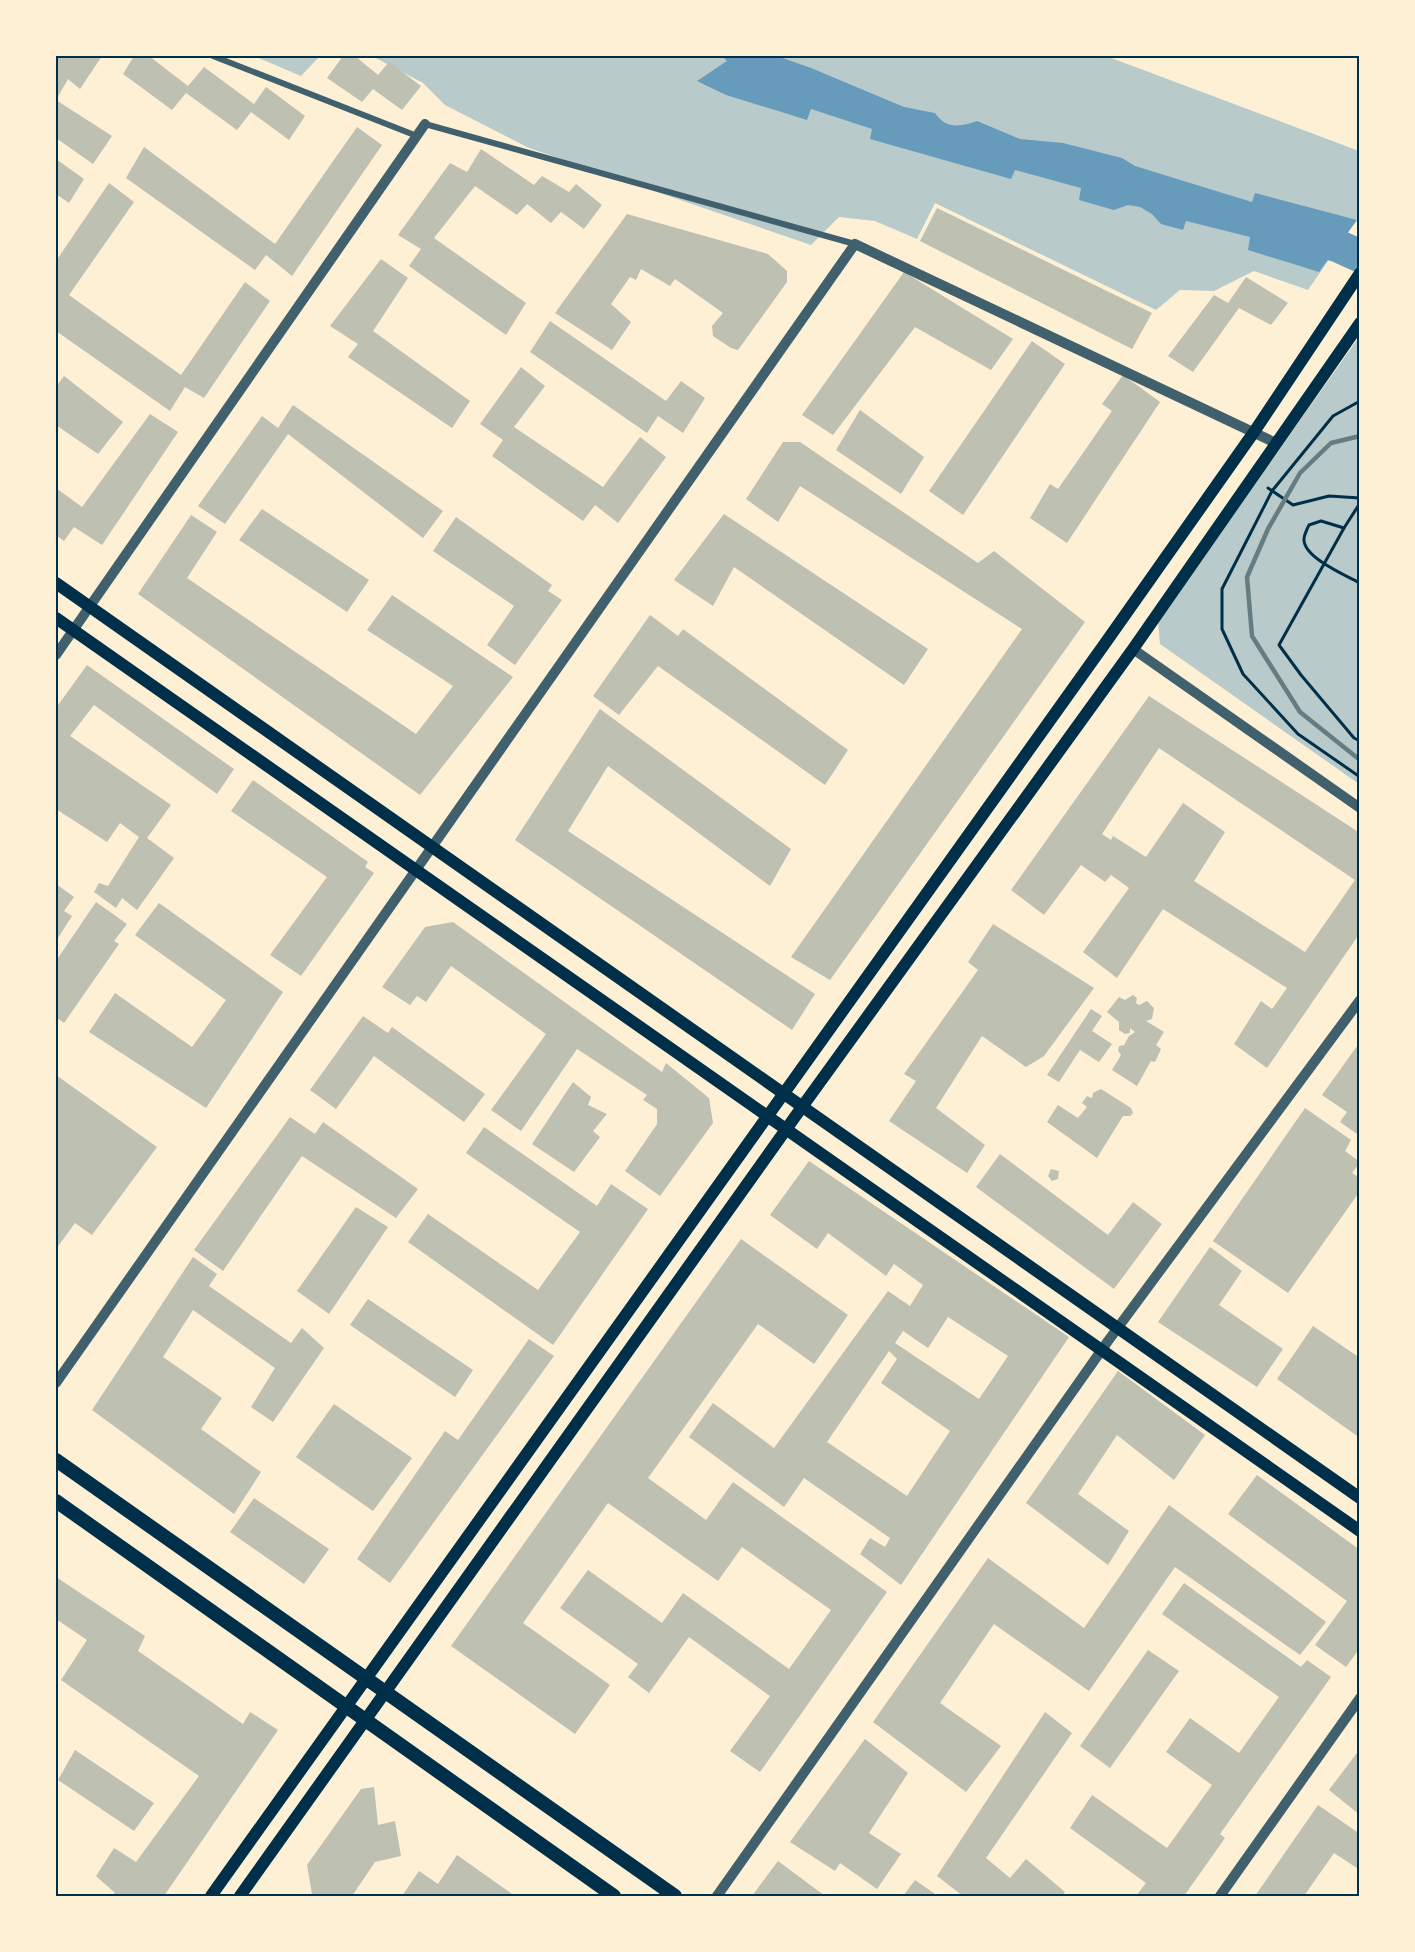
<svg xmlns="http://www.w3.org/2000/svg" width="1415" height="1952" viewBox="0 0 1415 1952" font-family="'Noto Sans',sans-serif">
<style>
.green{fill:#b9caca}
.water{fill:#669bbc}
.lines{fill:none;stroke-linecap:round;stroke-linejoin:round}
.river{stroke:#669bbc;stroke-width:33}
.building{fill:#bec0b2;fill-rule:evenodd}
.path{stroke:#003049;stroke-width:3}
.minor{stroke:#3f606c;stroke-width:6}
.tertiary{stroke:#3f606c;stroke-width:10}
.secondary{stroke:#003049;stroke-width:12}
.primary{stroke:#003049;stroke-width:14}
.rail{stroke:#657d81;stroke-width:4.5}
.neatline{fill:none;stroke:#003049;stroke-width:2}
</style>
<rect width="100%" height="100%" fill="#fdf0d5"/>
<!-- green -->
<g class="green">
<polygon points="254,56 320,56 301,76"/>
<polygon points="372,56 1106,56 1359,151 1359,216 1308,290 1254,271 1214,291 1180,290 1156,310 935,203 917,239 875,221 839,217 811,245 529,148 445,105 423,83"/>
<polygon points="1359,337 1359,784 1160,644 1158,621"/>
</g>
<!-- water -->
<path class="water" d="M722 56H777L811 68 904 107 935 113C946 129 960 127 977 121L1020 139 1063 143 1122 158 1135 166 1252 202 1255 193 1357 220 1319 272 1248 250 1250 237 1186 221 1183 230 1161 224 1152 214 1140 207 1128 205 1114 210 1079 200 1081 188 1015 170 1011 179 870 139 872 129 811 109 807 120 726 95 697 81 727 61Z"/>
<g class="lines">
<!-- river -->
<polyline class="river" points="1296,233 1338,246 1360,256"/>
</g>
<!-- building -->
<g class="building">
<polygon points="56,56 102,56 80,89 68,79 56,100 112,136 93,164 56,138"/>
<polygon points="134,56 149,56 188,86 204,67 254,104 266,87 305,116 289,140 251,112 237,130 186,93 172,110 123,74"/>
<polygon points="343,56 355,56 378,75 389,62 421,86 402,110 373,89 362,102 327,78"/>
<polygon points="357,127 382,145 292,276 266,255 255,270 126,178 144,147 275,244"/>
<polygon points="481,149 534,185 542,176 569,192 576,184 602,205 584,229 561,212 551,223 527,204 517,215 475,186 434,238 526,303 506,335 409,266 421,249 398,235 450,163 467,172"/>
<polygon points="56,159 84,179 69,203 56,194"/>
<polygon points="109,183 134,202 69,295 181,375 245,282 270,301 204,398 185,387 170,411 56,331 56,261"/>
<polygon points="937,208 1152,313 1132,349 920,241"/>
<polygon points="627,214 768,254 787,271 787,282 738,350 731,348 713,336 712,326 723,313 675,279 670,286 641,269 636,280 630,277 611,304 631,322 612,350 555,313"/>
<polygon points="381,259 408,278 373,331 470,401 452,428 348,357 358,344 330,326"/>
<polygon points="904,272 1013,339 991,370 915,327 833,435 802,415"/>
<polygon points="1246,277 1288,303 1271,325 1239,308 1193,372 1168,356 1214,295 1228,303"/>
<polygon points="550,321 666,401 681,381 705,398 683,433 658,416 647,433 530,352"/>
<polygon points="1032,341 1065,364 963,515 929,491"/>
<polygon points="521,367 545,386 514,427 603,487 640,437 666,457 618,523 595,505 583,521 492,456 503,440 480,424"/>
<polygon points="1123,375 1160,402 1067,543 1030,518 1050,484 1058,489 1112,411 1102,404"/>
<polygon points="64,376 123,422 98,454 56,425 56,387"/>
<polygon points="293,405 443,511 423,538 288,434 225,524 198,506 262,416 278,428"/>
<polygon points="860,410 924,457 901,494 836,450"/>
<polygon points="150,414 178,432 102,545 74,527 64,541 56,535 56,488 82,507"/>
<polygon points="783,442 800,442 978,563 994,551 1085,622 830,980 791,957 1022,629 800,486 778,522 746,499"/>
<polygon points="262,509 369,580 347,612 239,540"/>
<polygon points="724,514 928,649 904,685 734,567 713,606 674,580"/>
<polygon points="191,515 217,532 187,578 416,734 453,686 367,630 392,595 513,677 420,795 138,594"/>
<polygon points="456,517 552,585 548,591 562,600 515,665 487,645 514,606 433,551"/>
<polygon points="650,615 678,636 683,629 848,750 825,785 658,666 619,715 593,696"/>
<polygon points="87,665 234,769 217,794 94,705 70,736 171,805 147,838 174,858 137,910 122,898 116,908 94,892 99,883 108,886 139,837 120,823 107,842 56,809 56,708"/>
<path d="M1149 696 1360 833V933L1267 1068 1234 1044 1261 1001 1272 1009 1287 988 1163 909 1117 978 1083 952 1129 888 1111 875 1105 882 1081 865 1044 915 1011 890ZM1159 748 1355 880 1305 952 1194 881 1225 832 1183 803 1146 857 1113 836 1111 840 1102 834Z"/>
<polygon points="600,709 791,849 770,886 608,766 568,831 815,994 792,1030 515,840"/>
<polygon points="253,780 368,862 365,867 374,873 301,976 270,955 327,877 231,811"/>
<polygon points="56,884 74,897 64,911 72,916 56,941"/>
<polygon points="96,902 127,924 114,941 119,944 64,1023 56,1017 56,961"/>
<polygon points="159,903 283,992 206,1108 89,1032 115,993 192,1047 226,1000 135,935"/>
<polygon points="453,922 662,1072 666,1063 709,1098 713,1123 660,1196 625,1171 657,1124 657,1109 643,1100 647,1095 577,1049 521,1131 491,1110 546,1034 451,966 426,1002 417,996 410,1005 382,987 425,927"/>
<polygon points="993,924 1094,988 1044,1056 1026,1067 982,1036 936,1108 985,1145 967,1173 889,1121 916,1081 904,1074 978,970 968,962"/>
<polygon points="1133,995 1137,998 1136,1003 1139,1005 1147,1001 1154,1008 1152,1019 1146,1021 1164,1032 1156,1045 1161,1049 1155,1062 1151,1061 1137,1086 1112,1070 1121,1055 1118,1051 1119,1046 1124,1045 1129,1036 1135,1032 1130,1028 1130,1033 1125,1034 1119,1030 1119,1022 1107,1012 1119,997 1125,1000"/>
<polygon points="1091,1009 1102,1016 1092,1031 1112,1044 1099,1062 1080,1050 1059,1082 1047,1075"/>
<polygon points="363,1016 388,1033 392,1027 485,1094 464,1122 374,1056 336,1109 310,1090"/>
<polygon points="1360,1042 1360,1136 1340,1122 1347,1112 1322,1095"/>
<polygon points="56,1075 157,1147 92,1235 75,1223 56,1249"/>
<polygon points="573,1082 591,1097 588,1105 607,1114 593,1131 600,1137 574,1172 532,1144"/>
<polygon points="1101,1089 1131,1108 1133,1113 1130,1116 1123,1116 1097,1158 1047,1122 1058,1105 1078,1118 1087,1107 1082,1103 1087,1096 1092,1098 1093,1093"/>
<polygon points="1305,1108 1351,1140 1345,1151 1360,1162 1352,1173 1360,1178 1360,1191 1288,1293 1213,1241"/>
<polygon points="290,1117 315,1134 323,1122 418,1189 396,1218 302,1156 223,1271 194,1250"/>
<polygon points="484,1127 597,1206 611,1184 648,1209 553,1345 408,1242 428,1214 538,1290 580,1232 466,1153"/>
<polygon points="1000,1154 1108,1235 1133,1202 1162,1224 1114,1289 976,1187"/>
<path d="M809 1161 1069 1337 901 1585 860 1554 870 1538 885 1547 890 1538 804 1478 784 1507 689 1437 713 1403 774 1448 888 1291 910 1306 923 1285 894 1264 886 1276 828 1233 817 1249 770 1215ZM948 1317 1008 1356 979 1399 895 1343 903 1331 928 1348ZM889 1351 897 1359 881 1383 950 1431 907 1496 827 1442Z"/>
<polygon points="1051,1169 1059,1171 1058,1179 1052,1181 1048,1176"/>
<polygon points="356,1207 388,1227 329,1314 297,1291"/>
<polygon points="741,1239 848,1315 814,1364 758,1324 648,1478 706,1520 733,1482 887,1592 760,1772 730,1751 770,1696 689,1637 649,1693 628,1677 638,1664 560,1608 588,1570 662,1623 683,1593 789,1669 831,1610 742,1547 718,1581 608,1503 523,1623 610,1685 575,1734 451,1646"/>
<polygon points="1210,1247 1242,1271 1219,1305 1283,1349 1257,1387 1158,1322"/>
<polygon points="193,1257 217,1274 209,1286 291,1343 302,1328 324,1348 273,1422 251,1407 275,1368 193,1310 163,1357 222,1398 201,1429 261,1472 234,1514 92,1410"/>
<polygon points="368,1299 473,1370 455,1397 350,1325"/>
<polygon points="1313,1326 1360,1358 1360,1438 1277,1379"/>
<polygon points="529,1339 554,1356 390,1583 357,1559 445,1431 458,1440"/>
<polygon points="1118,1371 1205,1435 1174,1480 1117,1435 1078,1494 1129,1531 1108,1565 1026,1503"/>
<polygon points="334,1404 412,1458 373,1511 296,1457"/>
<polygon points="1257,1475 1360,1550 1360,1648 1346,1667 1315,1645 1347,1601 1228,1514"/>
<polygon points="254,1498 329,1549 304,1584 230,1532"/>
<polygon points="1169,1505 1326,1622 1300,1655 1175,1567 1089,1691 994,1624 940,1703 1001,1746 966,1792 873,1722 988,1558 1084,1628"/>
<polygon points="56,1577 145,1636 138,1651 243,1724 250,1712 278,1730 164,1896 112,1896 115,1893 96,1876 114,1848 136,1862 199,1776 61,1680 87,1640 56,1619"/>
<polygon points="1184,1583 1301,1667 1307,1660 1331,1677 1220,1834 1225,1838 1184,1896 1136,1896 1146,1883 1070,1828 1092,1795 1167,1848 1212,1785 1166,1752 1190,1718 1239,1753 1279,1697 1162,1614"/>
<polygon points="1148,1650 1179,1671 1110,1768 1080,1746"/>
<polygon points="1045,1712 1072,1733 986,1858 1010,1878 1026,1859 1065,1892 1062,1896 963,1896 937,1876"/>
<polygon points="865,1739 908,1773 869,1833 901,1854 877,1889 840,1863 835,1871 790,1842"/>
<polygon points="1360,1749 1360,1815 1329,1790"/>
<polygon points="75,1750 154,1803 134,1831 58,1780"/>
<polygon points="374,1787 378,1825 395,1821 401,1856 375,1862 352,1896 322,1896 312,1894 307,1865 361,1789"/>
<polygon points="1318,1805 1360,1834 1360,1870 1334,1853 1304,1896 1255,1896"/>
<polygon points="457,1855 515,1896 402,1896 419,1871 438,1884"/>
<polygon points="778,1861 825,1896 752,1896"/>
<polygon points="915,1880 938,1896 903,1896"/>
</g>
<g class="lines">
<!-- path -->
<g class="path">
<polyline points="1360,401 1333,416 1272,491 1222,589 1222,629 1243,674 1298,734 1360,777"/>
<polyline points="1268,488 1293,505 1329,496 1360,498"/>
<path d="M1360 503 1344 528 1321 521 1309 525C1307 529 1304 535 1304 539 1303 557 1345 575 1360 583"/>
<polyline points="1344,528 1279,645 1301,675 1354,738 1360,741"/>
</g>
<!-- minor -->
<g class="minor">
<polyline points="213,56 417,136"/>
<polyline points="425,124 855,244"/>
</g>
<!-- tertiary -->
<g class="tertiary">
<polyline points="1133,649 1360,808"/>
<polyline points="56,655 425,124"/>
<polyline points="56,1383 855,244 1276,443"/>
<polyline points="717,1896 1108,1341 1360,1000"/>
<polyline points="1220,1896 1360,1698"/>
</g>
<!-- secondary -->
<g class="secondary">
<polyline points="56,583 1360,1498"/>
<polyline points="56,618 1360,1531"/>
<polyline points="211,1896 1106,642 1254,432 1360,273"/>
<polyline points="240,1896 802,1107 1133,649 1360,323"/>
</g>
<!-- primary -->
<g class="primary">
<polyline points="56,1460 675,1896"/>
<polyline points="56,1501 614,1896"/>
</g>
<!-- rail -->
<polyline class="rail" points="1360,436 1331,443 1300,473 1268,529 1247,577 1252,636 1300,712 1360,760"/>
</g>
<!-- border -->
<rect width="1415" height="1952" fill="none" stroke="#fdf0d5" stroke-width="114"/>
<rect x="57" y="57" width="1301" height="1838" class="neatline"/>
</svg>
